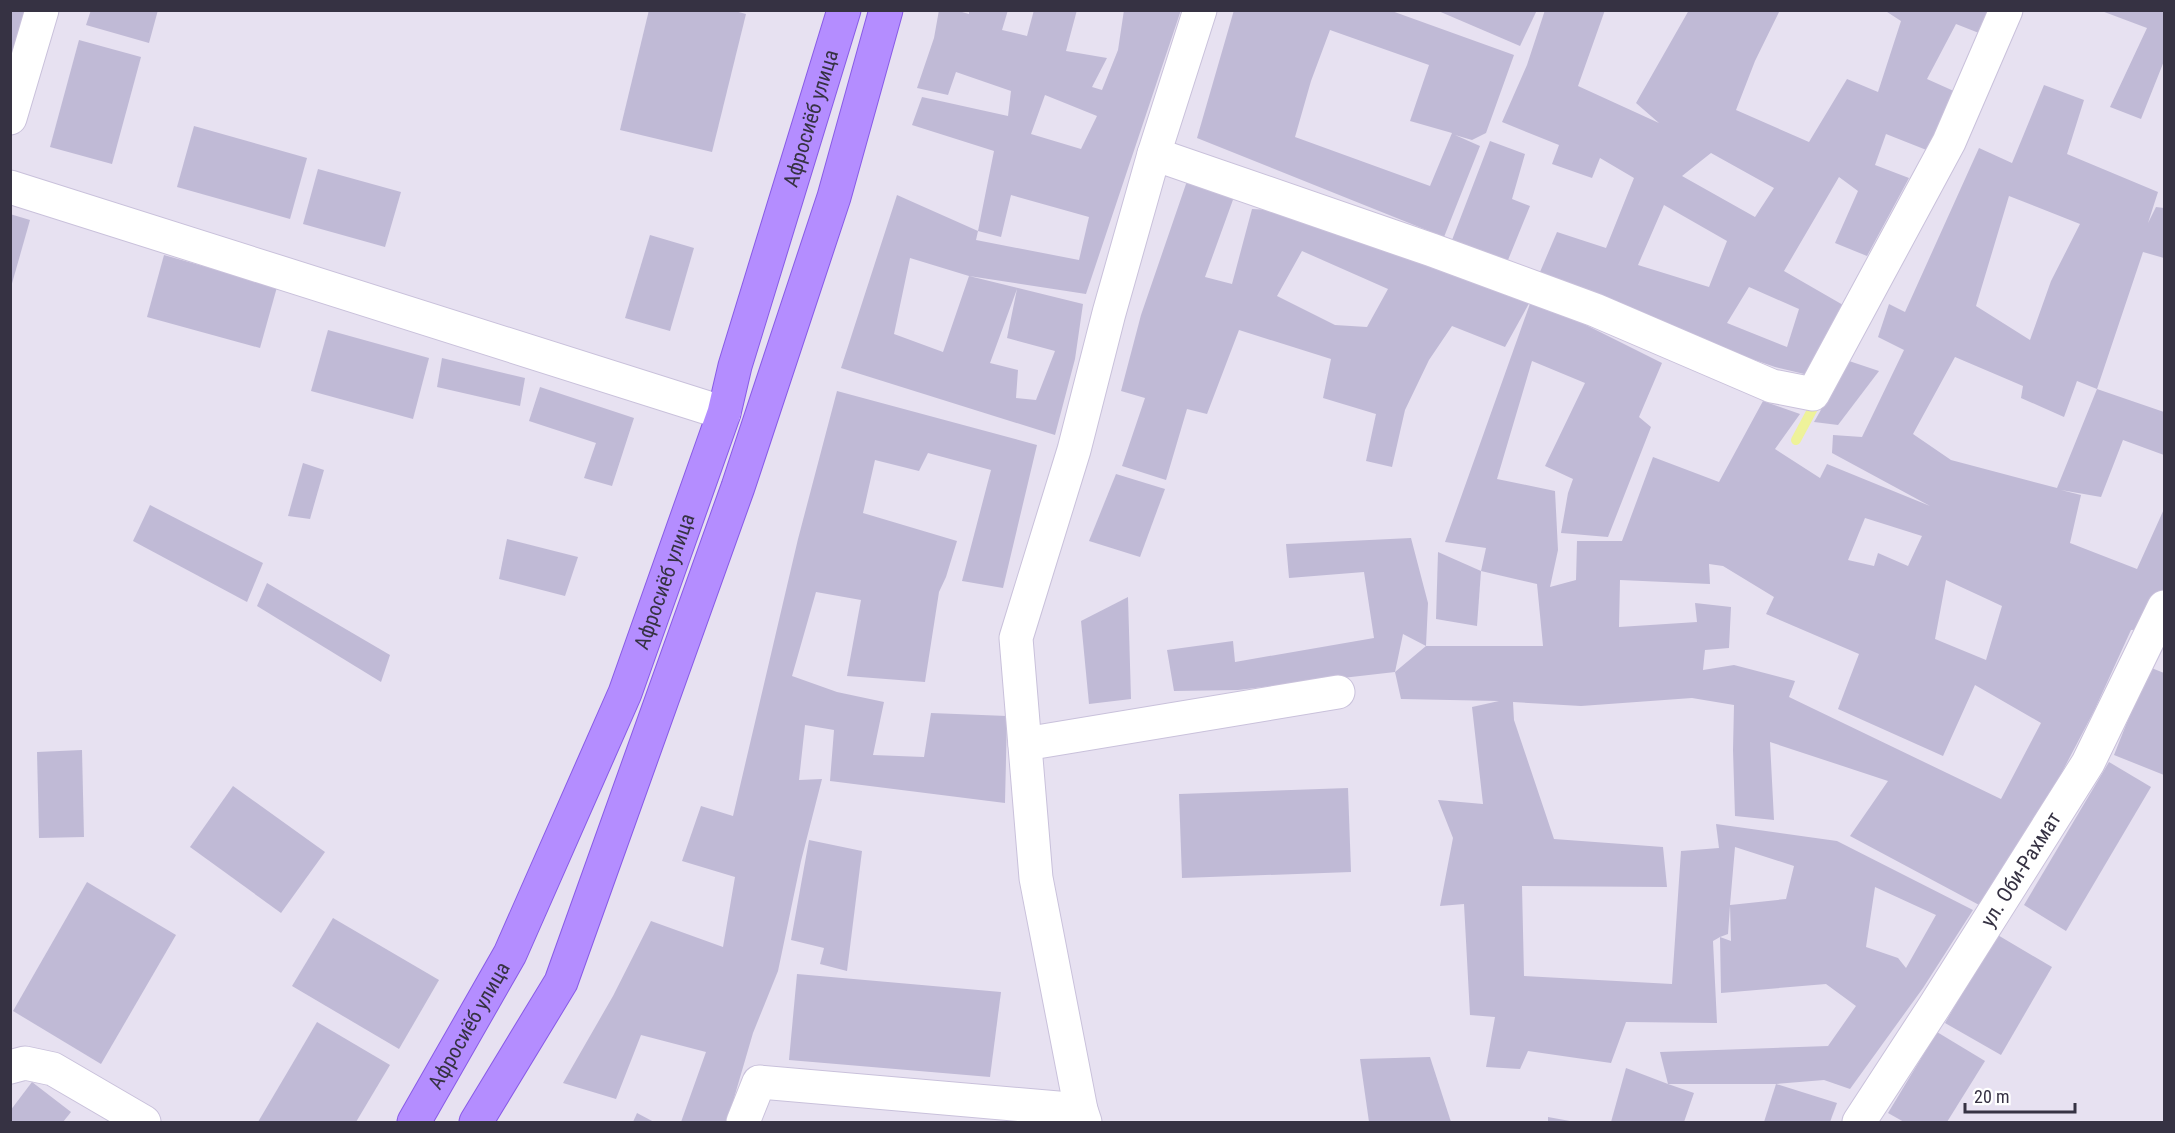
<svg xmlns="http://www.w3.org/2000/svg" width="2175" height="1133" viewBox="0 0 2175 1133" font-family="'Roboto Condensed',sans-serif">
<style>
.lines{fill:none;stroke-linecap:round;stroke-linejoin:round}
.stream{stroke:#eef29a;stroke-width:10}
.building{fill:#c0bad6;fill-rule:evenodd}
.street-casing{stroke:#c9c1db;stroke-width:35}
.primary-casing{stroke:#885be6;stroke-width:35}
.street{stroke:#fff;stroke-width:33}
.primary{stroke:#b48dff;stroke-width:33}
.labels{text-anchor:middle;stroke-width:6;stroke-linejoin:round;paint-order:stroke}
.street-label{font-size:21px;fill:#363243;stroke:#fff}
</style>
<rect width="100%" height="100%" fill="#e7e1f1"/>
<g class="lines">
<!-- stream -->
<polyline class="stream" points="1796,440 1818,399"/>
</g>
<!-- building -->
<g class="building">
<polygon points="10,10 26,10 10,65"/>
<polygon points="91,10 158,10 149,43 86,25"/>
<polygon points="649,10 731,10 746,14 712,152 620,130"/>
<path d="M939 10H955L969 14V10H1008L1002 30 1027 36 1034 10H1077L1066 51 1107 58 1092 87 1102 90 1118 50 1124 10H1181L1086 294 969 276 1083 304 1075 359 1055 435 841 368 897 195 978 231 976 240 1079 260 1089 217 1011 195 1001 237 978 231 994 151 912 125 922 97 1008 116 1011 91 956 72 948 95 917 88 934 38ZM1045 95 1097 116 1081 149 1031 134ZM910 258 969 276 943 352 894 334ZM1017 289 1007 338 1055 351 1036 400 1016 398 1018 370 990 363Z"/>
<path d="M1234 10H1389L1514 55 1486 133 1472 140 1455 135 1480 146 1444 237 1197 138ZM1330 30 1429 65 1410 121 1452 133 1430 186 1295 137 1311 81Z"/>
<polygon points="1436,10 1537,10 1520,46"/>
<path d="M1545 10H1605L1578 86 1659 123 1636 103 1689 10H1780L1755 61 1736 110 1809 142 1847 79 1878 92 1901 21 1884 10H1996L1984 35 1956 24 1927 79 1956 92 1929 151 1886 134 1875 165 1909 178 1867 256 1835 243 1858 191 1839 177 1784 271 1850 309 1821 378 1775 367 1618 313 1537 279 1557 232 1606 248 1634 178 1600 158 1592 178 1552 164 1559 145 1502 122 1527 65ZM1711 153 1774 188 1755 217 1682 176ZM1664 205 1727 241 1709 287 1638 265ZM1749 287 1799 309 1787 347 1727 323Z"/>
<polygon points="2099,10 2164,10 2164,61 2141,119 2110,107 2147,28"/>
<polygon points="79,40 141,57 112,164 50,147"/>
<path d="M2044 85 2084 100 2067 154 2158 192 2148 223 2156 207 2164 208V258L2143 252 2097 389 2077 381 2064 417 2021 398 2023 386 1955 357 1913 434 1951 460 2057 488 2097 389 2164 412V455L2123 440 2101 497 2061 490 2081 495 2070 543 2137 569 2164 509V603L2153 629 2131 630 2094 711 2038 818 1981 906 1850 836 1888 781 1770 742 1774 820 1735 816 1733 750 1734 705 1692 698 1581 706 1513 702 1514 720 1554 839 1663 847 1667 887 1522 886 1524 976 1672 984 1681 851 1719 848 1716 824 1837 841 1973 910 1923 988 1850 1089 1824 1080 1776 1084H1668L1694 1093 1684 1122H1611L1626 1068 1668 1084 1660 1052 1828 1046 1856 1006 1826 984 1721 993 1720 937 1731 941 1730 906 1728 934 1720 937 1713 941 1717 1023 1626 1022 1611 1063 1528 1051 1520 1069 1486 1067 1495 1017 1470 1015 1464 904 1440 906 1453 838 1438 800 1483 804 1472 707 1499 701 1401 699 1395 672 1426 646 1403 634 1395 672 1238 690 1174 691 1167 650 1233 641 1235 662 1374 638 1364 572 1289 578 1286 544 1411 538 1428 603 1426 646H1543L1537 584 1481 571 1486 548 1445 542 1532 298 1505 347 1452 326 1429 360 1405 410 1392 467 1366 461 1376 414 1323 398 1331 359 1239 330 1207 414 1187 409 1166 480 1122 466 1145 398 1121 391 1141 315 1187 181 1234 197 1205 277 1232 284 1252 209 1296 211 1532 298 1662 363 1639 417 1651 427 1608 537 1561 533 1568 493 1573 479 1545 466 1585 383 1532 361 1497 479 1555 491 1558 550 1550 587 1576 580 1577 541H1622L1653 457 1719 482 1763 401 1800 414 1775 449 1820 478 1827 464 1930 506 1832 453 1833 435 1862 437 1904 350 1878 337 1889 304 1905 312 1979 148 2012 163ZM2009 196 2080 224 2051 281 2030 340 1976 306ZM1302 251 1388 289 1367 327 1335 325 1277 296ZM1865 518 1922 536 1908 566 1878 553 1874 566 1848 560ZM1709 564 1723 566 1774 597 1766 614 1859 654 1838 709 1943 756 1975 685 2041 723 2001 799 1789 697 1795 681 1734 665 1703 670 1705 650 1729 648 1731 607 1695 603 1697 622 1619 627 1620 580 1710 584ZM1946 580 2002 606 1986 660 1935 639ZM1735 847 1794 866 1786 899 1730 905ZM1875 887 1936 915 1906 968 1898 958 1866 947Z"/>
<polygon points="194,126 307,158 290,219 177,187"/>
<polygon points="1490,141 1525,154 1512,199 1530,206 1508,260 1452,240"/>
<polygon points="318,169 401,192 385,247 303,224"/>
<polygon points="10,214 30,220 11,287 10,287"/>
<polygon points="650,235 694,248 670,331 625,318"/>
<polygon points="164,255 277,287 260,348 147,317"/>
<polygon points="328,330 429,358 413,419 311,391"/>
<polygon points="442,358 525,378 520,406 437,387"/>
<polygon points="1849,361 1879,371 1838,425 1814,422"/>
<polygon points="540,387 634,418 612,486 584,478 596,443 529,421"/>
<polygon points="837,391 1037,445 1003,588 962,581 991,470 928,453 919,471 875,460 863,513 957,541 946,577 939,592 925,682 847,676 861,600 816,592 792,676 837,692 884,702 873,755 924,757 931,713 1007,716 1005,803 830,781 834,730 805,725 799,780 822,779 801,861 778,971 753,1033 727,1122 681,1122 706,1052 641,1035 616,1099 563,1083 613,996 651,921 723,947 735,877 682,861 701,806 733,816 798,539"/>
<polygon points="303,463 324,470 310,519 288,516"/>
<polygon points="1116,474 1165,489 1140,557 1089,541"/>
<polygon points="150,505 263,563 247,602 133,541"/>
<polygon points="507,539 578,557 565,596 499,579"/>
<polygon points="1438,552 1481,571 1477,626 1436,619"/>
<polygon points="267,583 390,655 381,682 257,606"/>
<polygon points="1128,597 1131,699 1089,704 1081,621"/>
<polygon points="2149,667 2164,673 2164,775 2114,755"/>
<polygon points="82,750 84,837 39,838 37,752"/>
<polygon points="2109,762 2151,787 2066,931 2024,905"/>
<polygon points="233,786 325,852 281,913 190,847"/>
<polygon points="1348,788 1351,872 1182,878 1179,794"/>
<polygon points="809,840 862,851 847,971 820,964 824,948 791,940"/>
<polygon points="87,882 176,935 101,1064 13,1011"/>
<polygon points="333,918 439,980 399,1049 292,986"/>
<polygon points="1996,934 2052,967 2001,1055 1945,1023"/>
<polygon points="797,974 1001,992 990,1077 789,1060"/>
<polygon points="317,1022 390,1065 356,1122 258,1122"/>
<polygon points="1937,1032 1985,1061 1947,1122 1904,1122 1888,1113"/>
<polygon points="1430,1057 1451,1122 1369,1122 1360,1059"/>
<polygon points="32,1082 71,1112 63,1122 10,1122 10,1111"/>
<polygon points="1776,1084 1837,1103 1830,1122 1764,1122"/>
<polygon points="637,1113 654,1122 633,1122"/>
<polygon points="1548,1117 1570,1121 1570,1122 1548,1122"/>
</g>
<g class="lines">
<!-- street casing -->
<g class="street-casing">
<g id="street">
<polyline points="10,118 42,10"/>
<polyline points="1154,154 1432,250 1595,310 1772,386 1813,394 1949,142 2006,10"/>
<polyline points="10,187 724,413"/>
<polyline points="1025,744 1338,692"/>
<polyline points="10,1067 25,1063 53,1069 144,1122"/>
<polyline points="743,1122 759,1082 1081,1110"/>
<polyline points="1085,1122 1081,1110 1036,878 1016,638 1074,450 1109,313 1154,154 1200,10"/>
<path id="s1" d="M1859 1122 1934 1007 2088 763 2164 607"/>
</g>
</g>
<!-- primary casing -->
<g class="primary-casing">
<g id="primary">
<path id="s2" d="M414 1122 510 954 625 693 724 413 735 366 844 10"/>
<polyline points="476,1122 561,982 738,487 834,197 886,10"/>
</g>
</g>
<!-- street -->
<use href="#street" class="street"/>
<!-- primary -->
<use href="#primary" class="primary"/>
</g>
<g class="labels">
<!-- street labels -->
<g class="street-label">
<text dy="7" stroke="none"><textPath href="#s2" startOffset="1083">Афросиёб улица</textPath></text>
<text dy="7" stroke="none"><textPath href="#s2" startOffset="597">Афросиёб улица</textPath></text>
<text dy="7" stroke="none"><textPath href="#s1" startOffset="300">ул. Оби-Рахмат</textPath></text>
<text dy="7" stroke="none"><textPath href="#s2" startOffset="111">Афросиёб улица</textPath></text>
</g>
</g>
<!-- border -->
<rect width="2175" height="1133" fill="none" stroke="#363243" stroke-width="24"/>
<!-- scale -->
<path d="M1965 1103v9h110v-9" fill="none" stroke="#363243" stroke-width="3"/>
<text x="1974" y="1103" font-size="18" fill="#363243" stroke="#ffffff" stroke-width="4.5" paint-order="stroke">20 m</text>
</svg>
